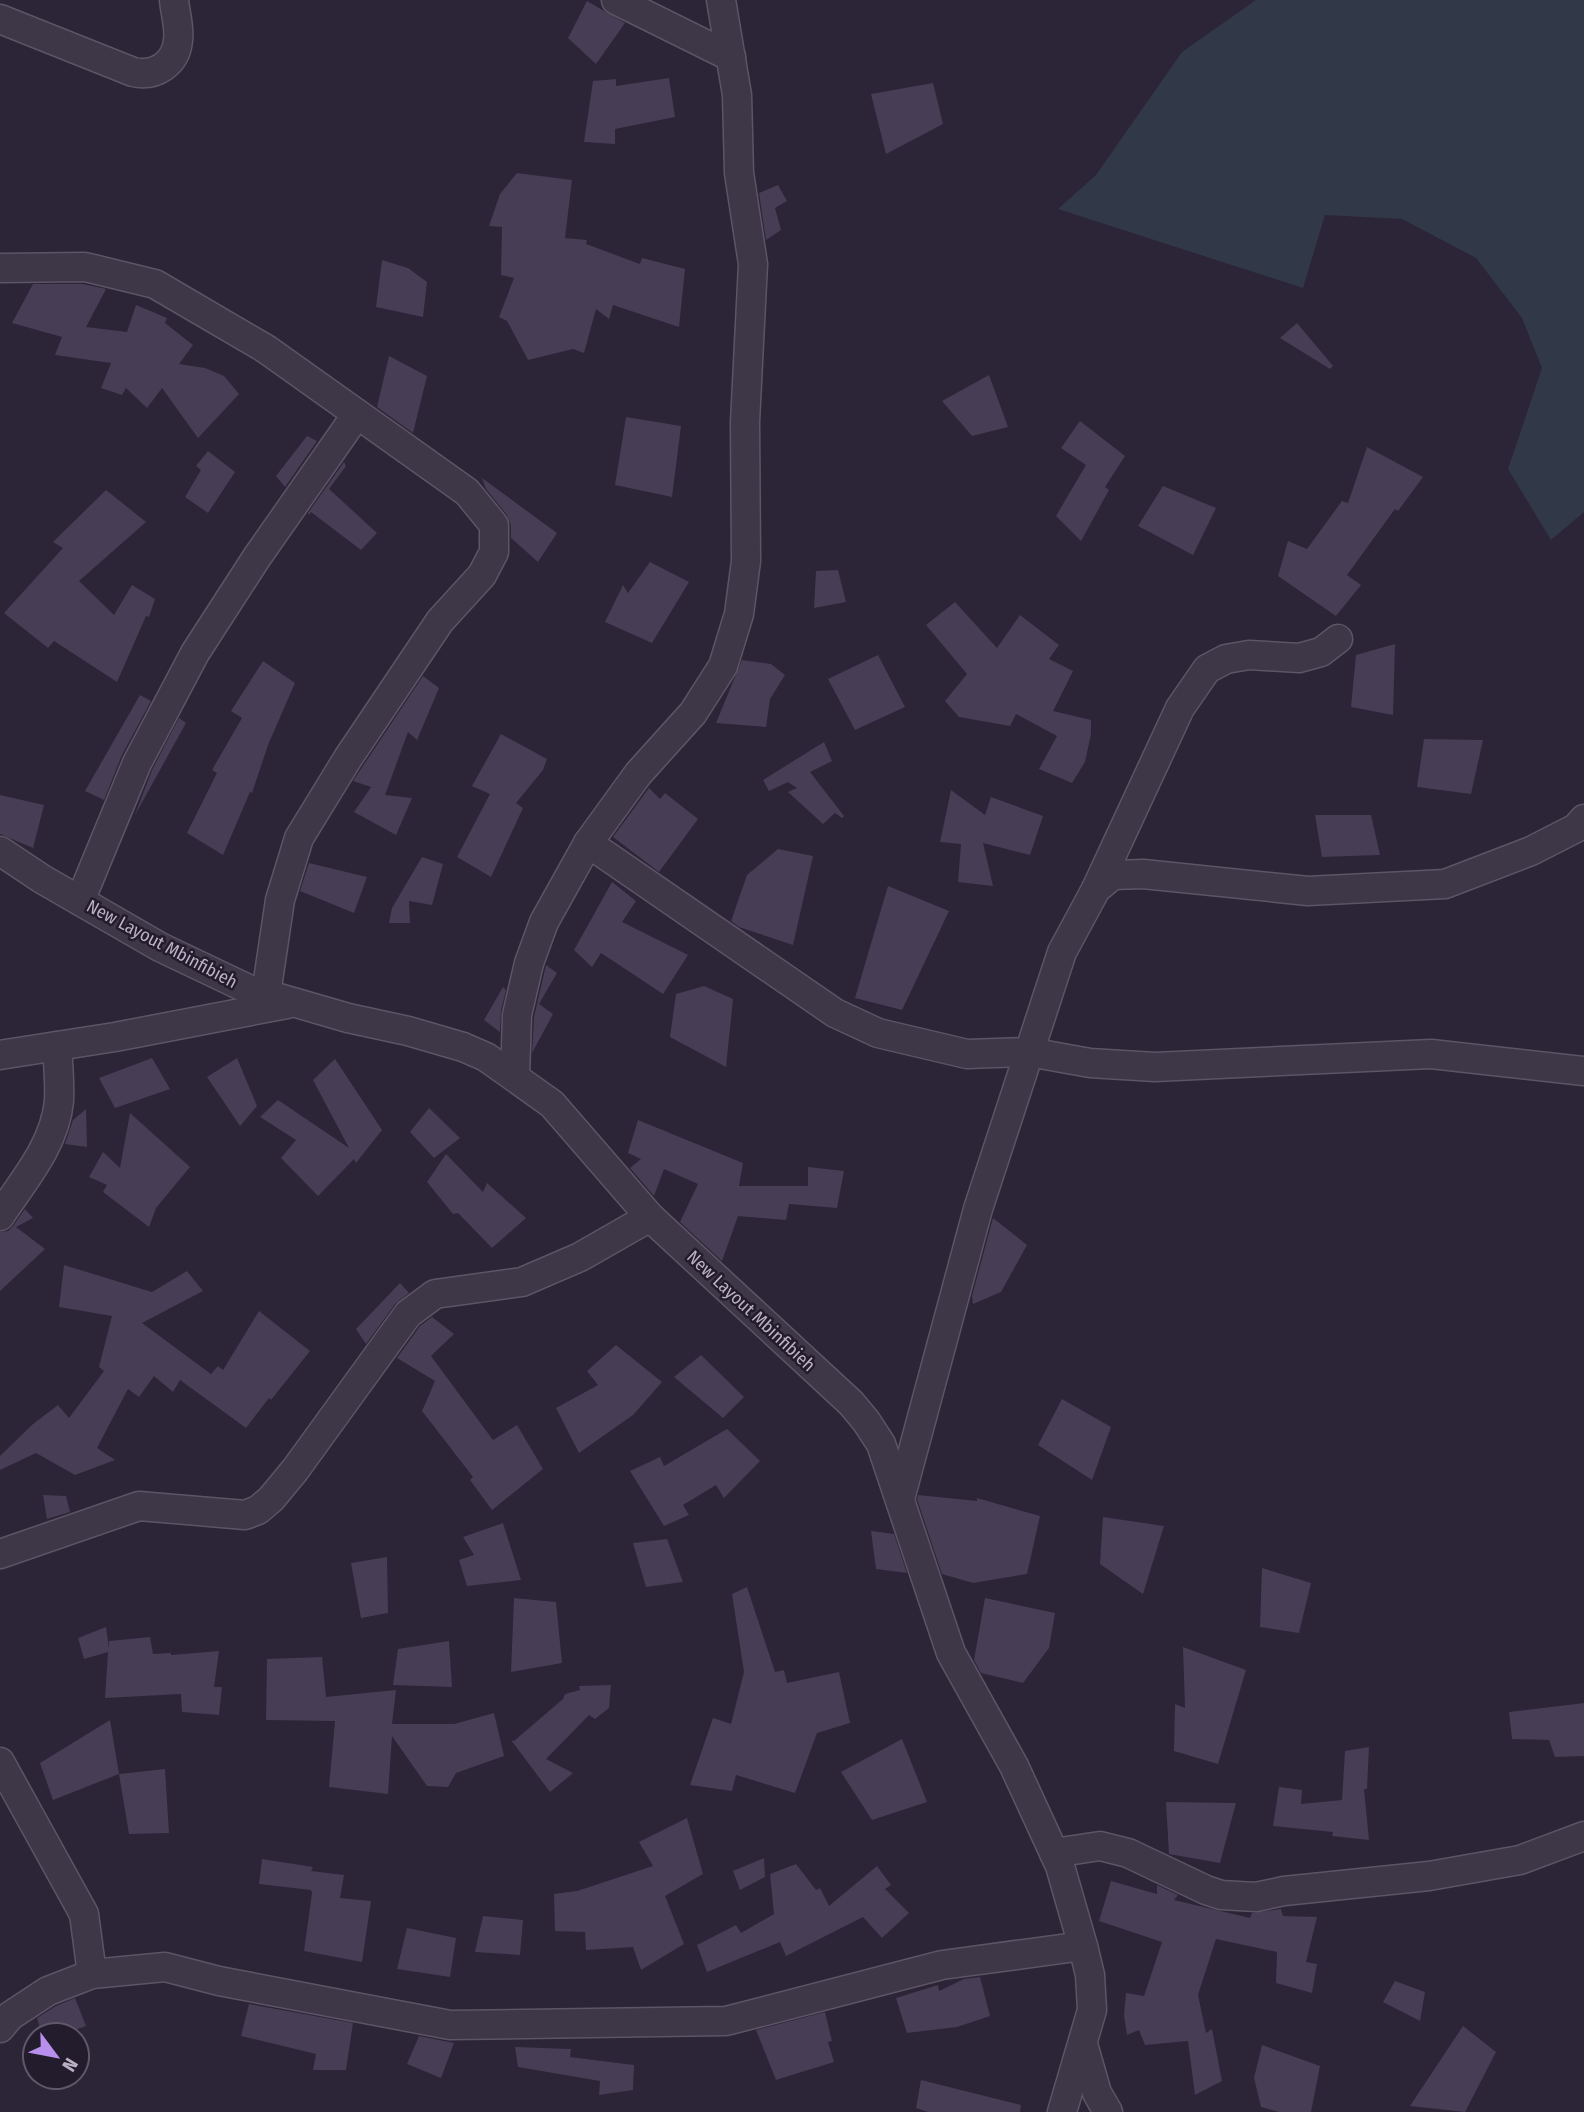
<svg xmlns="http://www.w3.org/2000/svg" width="1584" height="2112" viewBox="0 0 1584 2112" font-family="'Fira Sans Condensed',sans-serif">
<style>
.green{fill:#313847}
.building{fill:#473d55}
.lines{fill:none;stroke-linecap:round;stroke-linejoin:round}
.street-casing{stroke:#5c5566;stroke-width:31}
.street{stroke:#3e3748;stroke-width:28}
.labels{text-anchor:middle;stroke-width:5;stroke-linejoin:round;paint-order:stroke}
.street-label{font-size:18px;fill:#bab2c4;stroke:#231c2d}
</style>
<rect width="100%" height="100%" fill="#2c2437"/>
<!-- green -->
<polygon class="green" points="1256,0 1584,0 1584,512 1551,540 1508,469 1542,368 1522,318 1476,258 1402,219 1325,215 1303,288 1058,209 1096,175 1182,52"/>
<!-- building -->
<g class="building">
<polygon points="587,1 625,23 596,64 568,38"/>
<polygon points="669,78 675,117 615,129 615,144 584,142 593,81 616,79 616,86"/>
<polygon points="933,83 943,124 886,154 871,94"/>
<polygon points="517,173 572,180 565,238 587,240 586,244 640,264 642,258 685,269 679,327 613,305 609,319 596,309 584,353 573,349 528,360 507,321 499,317 514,278 501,275 502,227 489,226 500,194"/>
<polygon points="778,185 787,201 775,208 781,230 766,240 759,193"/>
<polygon points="382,260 408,268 427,282 423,317 376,307"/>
<polygon points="33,284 83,284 106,289 86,327 127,332 136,305 167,318 165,323 193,345 179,364 205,368 224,376 239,394 198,438 162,388 147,408 126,388 122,395 101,388 111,363 55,355 62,337 12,323"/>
<polygon points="1297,323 1333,366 1330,369 1280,338"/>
<polygon points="389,356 427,376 413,433 377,407"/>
<polygon points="989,375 1008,427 972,436 942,401"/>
<polygon points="626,417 681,426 672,497 615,485"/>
<polygon points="1080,421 1125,456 1105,487 1109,490 1081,541 1056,516 1086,465 1061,448"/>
<polygon points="307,436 317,441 285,487 276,476"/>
<polygon points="1367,447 1423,477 1398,511 1395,509 1347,575 1361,585 1336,616 1278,576 1288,541 1307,549 1342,501 1348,503"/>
<polygon points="208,451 235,472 208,513 185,497 201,470 196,466"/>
<polygon points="344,462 346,466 329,489 377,533 361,550 311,512 309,515 308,513"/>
<polygon points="482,478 557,533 538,562 511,538 511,525 507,515 486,489"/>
<polygon points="1163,486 1216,508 1193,555 1138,526"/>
<polygon points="106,490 146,522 79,581 114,615 132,585 155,599 149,617 146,616 117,682 54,641 48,648 4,613 63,548 53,542"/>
<polygon points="650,562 689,582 652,643 605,622 623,585 628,593"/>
<polygon points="838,570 846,602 814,608 816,571"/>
<polygon points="955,602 997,648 1020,615 1059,645 1049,659 1073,671 1053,711 1091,720 1091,734 1085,762 1072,783 1039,769 1057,736 1016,714 1010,726 959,717 945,701 967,674 926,625"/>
<polygon points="1395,644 1393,715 1351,707 1356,655"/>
<polygon points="878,655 905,707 855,730 828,679"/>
<polygon points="742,660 771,664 785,675 770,699 766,727 716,723"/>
<polygon points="263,661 295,683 268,745 252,793 250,792 223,855 187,833 217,773 212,770 242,718 231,711"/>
<polygon points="423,676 439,688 417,740 408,732 385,795 412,798 396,835 354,812 371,787 353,781"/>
<polygon points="140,695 151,701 122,755 104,800 85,791"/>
<polygon points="179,718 186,723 135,815 152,770"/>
<polygon points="501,734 547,759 543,770 516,803 523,808 491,877 457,857 490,794 472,786"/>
<polygon points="1424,739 1483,740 1471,794 1417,787"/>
<polygon points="824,742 832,761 810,772 844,816 842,818 835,813 823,824 788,792 797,788 788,782 769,791 763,780"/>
<polygon points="649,788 660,799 665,793 698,819 659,872 613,837"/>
<polygon points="951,790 985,815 991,797 1043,816 1030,855 983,843 993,886 958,882 961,844 940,842"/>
<polygon points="0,795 44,805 33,848 0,834"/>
<polygon points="1315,815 1371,815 1380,855 1322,857"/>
<polygon points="778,849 813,856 793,945 739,927 731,921 747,875"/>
<polygon points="422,857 443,864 432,905 409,901 410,923 389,923 392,908"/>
<polygon points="309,863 367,877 354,913 300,891"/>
<polygon points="612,882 636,901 622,922 688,955 663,994 601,953 592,967 574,950"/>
<polygon points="888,886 949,911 902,1010 855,998"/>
<polygon points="546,965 557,973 539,1004 553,1014 532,1053 534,1017"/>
<polygon points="704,986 733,999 726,1067 670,1037 676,994"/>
<polygon points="503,987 506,990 501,1011 500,1032 484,1020"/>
<polygon points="152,1058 170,1089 115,1108 99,1078"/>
<polygon points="237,1058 257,1106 240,1126 207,1077"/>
<polygon points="335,1059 382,1130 356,1163 354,1159 318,1196 281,1158 296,1140 260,1117 278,1100 349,1148 313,1080"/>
<polygon points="429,1108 460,1138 434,1158 410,1132"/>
<polygon points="86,1109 87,1147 65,1144 73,1120"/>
<polygon points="130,1113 190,1167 156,1208 149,1227 103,1192 107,1185 89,1177 103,1152 120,1168"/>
<polygon points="638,1120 743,1163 739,1186 808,1186 808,1167 844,1171 837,1208 789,1204 786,1220 738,1216 722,1261 680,1222 698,1184 664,1169 654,1196 630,1168 641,1159 628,1153"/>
<polygon points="446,1154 483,1192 487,1183 526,1218 492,1248 458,1213 453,1214 427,1182"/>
<polygon points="25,1209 33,1218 16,1227 45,1249 0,1291 0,1232 8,1231 13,1226"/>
<polygon points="993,1218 1027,1245 1001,1292 973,1304 972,1296"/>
<polygon points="64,1265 152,1292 187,1271 203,1291 142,1323 211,1374 218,1366 223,1370 259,1311 310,1351 271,1400 269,1398 246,1428 180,1380 173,1392 154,1376 139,1397 128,1389 97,1448 115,1460 75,1475 36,1453 0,1470 0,1456 33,1424 58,1405 69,1418 104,1371 99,1367 112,1316 59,1307"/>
<polygon points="400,1283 409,1293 395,1304 366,1344 356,1329"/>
<polygon points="432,1317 454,1334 431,1356 493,1440 517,1425 543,1469 492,1510 470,1480 473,1477 422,1411 435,1381 397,1358 420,1326"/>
<polygon points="616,1345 662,1382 633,1415 579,1453 556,1408 598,1385 587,1371"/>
<polygon points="701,1355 744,1397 723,1418 674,1377"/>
<polygon points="1062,1399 1111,1427 1092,1480 1038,1445"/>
<polygon points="727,1429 760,1461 724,1498 716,1485 683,1505 689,1515 664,1526 630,1471 660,1457 664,1466"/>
<polygon points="43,1495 66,1496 70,1512 47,1519"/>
<polygon points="918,1495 977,1501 977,1498 1040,1516 1027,1574 973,1583 942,1574 917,1499"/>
<polygon points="1103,1517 1164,1526 1143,1594 1100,1564"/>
<polygon points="503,1523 521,1580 467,1586 459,1560 474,1555 463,1537"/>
<polygon points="871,1531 894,1534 907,1573 876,1569"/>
<polygon points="667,1539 683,1582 646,1587 633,1543"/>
<polygon points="387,1557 388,1613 361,1618 351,1563"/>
<polygon points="1262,1568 1311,1583 1299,1633 1260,1627"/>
<polygon points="747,1587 775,1672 784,1670 787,1683 839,1672 850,1723 817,1733 795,1793 736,1775 732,1791 690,1785 713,1718 731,1724 744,1672 732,1594"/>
<polygon points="514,1598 556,1602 562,1663 511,1672"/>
<polygon points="985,1598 1055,1613 1049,1648 1023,1683 981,1673 974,1660"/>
<polygon points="106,1627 109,1648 109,1641 150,1637 153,1654 171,1653 171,1655 219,1651 214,1687 222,1687 219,1715 182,1712 181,1694 105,1698 108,1652 84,1659 78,1638"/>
<polygon points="449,1641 452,1687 393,1685 398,1649"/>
<polygon points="1183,1647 1246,1670 1218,1764 1174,1751 1175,1704 1185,1708"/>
<polygon points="322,1657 326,1697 396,1690 392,1724 454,1724 494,1713 504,1756 456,1773 448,1787 427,1786 392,1736 388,1794 329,1787 335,1721 266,1720 267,1659"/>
<polygon points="611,1685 609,1708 595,1719 589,1715 546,1759 573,1773 550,1792 511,1740 514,1741 563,1699 565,1694 580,1690 579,1686"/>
<polygon points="1584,1703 1584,1756 1555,1757 1549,1740 1512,1739 1509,1712"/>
<polygon points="110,1720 119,1774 53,1800 40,1763"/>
<polygon points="902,1739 927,1802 872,1820 841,1772"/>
<polygon points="1369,1747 1367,1789 1364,1789 1369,1840 1332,1836 1333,1832 1273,1826 1279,1787 1302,1790 1301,1804 1342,1800 1345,1751"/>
<polygon points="165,1769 169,1833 129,1834 119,1774"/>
<polygon points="1166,1802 1236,1803 1220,1863 1169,1854"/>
<polygon points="687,1818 703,1874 665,1896 684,1944 641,1970 633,1947 586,1950 585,1932 555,1931 554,1894 577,1891 653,1866 639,1842"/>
<polygon points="764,1858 765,1877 740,1890 733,1871"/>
<polygon points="262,1859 313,1867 311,1871 344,1875 340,1898 371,1901 362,1962 304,1951 312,1893 311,1890 259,1884"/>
<polygon points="796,1864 816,1890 820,1888 829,1906 877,1866 891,1885 885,1889 909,1913 882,1938 863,1917 786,1956 780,1942 707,1972 697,1945 736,1925 741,1933 774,1914 770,1874"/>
<polygon points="1111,1881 1157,1894 1157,1885 1178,1895 1174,1900 1250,1918 1252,1913 1281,1909 1283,1916 1317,1917 1306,1962 1317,1964 1312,1993 1276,1983 1277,1952 1216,1939 1198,1995 1206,2033 1212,2029 1222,2081 1195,2095 1188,2041 1145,2045 1139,2030 1127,2035 1124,2015 1126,1993 1144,1996 1162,1942 1099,1921"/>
<polygon points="483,1916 523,1920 520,1955 475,1952"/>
<polygon points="407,1928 456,1938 450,1977 397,1969"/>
<polygon points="980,1977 990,2016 957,2027 907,2033 896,1998 938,1985 939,1991 964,1979"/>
<polygon points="1395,1981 1425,1992 1420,2021 1383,2002"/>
<polygon points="75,1998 86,2026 62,2035 42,2035 37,2018 56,2006"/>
<polygon points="249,2004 353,2023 346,2070 313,2070 316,2054 241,2036"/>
<polygon points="825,2012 832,2041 828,2042 834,2062 776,2080 756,2030"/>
<polygon points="1463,2026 1496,2052 1465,2112 1410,2106"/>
<polygon points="419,2036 454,2043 441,2078 407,2064"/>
<polygon points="1262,2045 1320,2066 1311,2112 1279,2112 1261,2107 1254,2078"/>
<polygon points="515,2047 571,2049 570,2057 634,2065 633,2090 599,2095 600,2081 518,2067"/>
<polygon points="921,2080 1021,2105 1020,2112 928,2112 916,2108"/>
</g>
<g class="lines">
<!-- street casing -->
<g class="street-casing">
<g id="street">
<polyline points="616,0 731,57"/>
<path d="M0 19 133 72C155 77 176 64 178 40 180 28 175 12 174 0"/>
<polyline points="0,268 85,267 155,284 266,349 467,492 494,525 494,552 482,575 440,621 348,758 299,838 280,900 266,994"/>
<polyline points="588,843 835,1013 878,1033 967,1054 1029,1052 1090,1063 1155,1067 1431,1054 1584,1071"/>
<polyline points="0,851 42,879 160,947 248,989 348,1018 408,1031 463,1047 486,1057 552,1104 650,1217 851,1403 866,1421 881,1444 951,1653 1014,1766 1060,1866 1083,1946 1090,1975 1092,2010 1062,2112"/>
<polyline points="1096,889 1113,875 1143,874 1308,891 1445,884 1531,851 1576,828 1584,819"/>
<polyline points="80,901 137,763 195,653 257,557 357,414"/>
<polyline points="0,1055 115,1037 287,1004"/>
<polyline points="515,1077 517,1015 529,963 544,922 588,843 638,774 693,713 723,666 739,614 746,561 745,422 753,264 739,173 737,95 721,0"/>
<path d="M0 1216C23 1181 55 1145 59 1101 60 1083 58 1064 57 1046"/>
<polyline points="900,1499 978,1209 1062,952 1096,889 1180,708 1207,669 1226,659 1249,655 1299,658 1321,652 1338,639"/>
<polyline points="0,1554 139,1506 245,1515 258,1510 271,1499 295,1470 408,1314 435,1294 522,1282 580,1257 650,1217"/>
<polyline points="0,1762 84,1914 92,1974"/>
<polyline points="1054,1853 1100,1846 1128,1853 1206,1890 1221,1895 1256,1897 1284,1891 1429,1876 1520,1860 1584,1836"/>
<polyline points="0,2028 10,2016 48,1991 92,1974 165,1967 219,1981 450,2025 726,2021 942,1965 1083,1946"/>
<polyline points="1083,2044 1097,2093 1108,2112"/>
</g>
</g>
<!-- street -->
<use href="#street" class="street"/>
</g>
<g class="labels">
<!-- street labels -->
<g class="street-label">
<text transform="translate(162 944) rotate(28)" y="6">New Layout Mbinfibieh</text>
<text transform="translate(751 1311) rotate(43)" y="6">New Layout Mbinfibieh</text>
</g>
</g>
<!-- north arrow -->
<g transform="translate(56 2056) rotate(122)"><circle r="33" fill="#231c2d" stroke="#5f5869" stroke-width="2"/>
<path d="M0-5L12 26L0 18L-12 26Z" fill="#b88fed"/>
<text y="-10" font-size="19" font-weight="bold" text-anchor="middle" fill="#bab2c4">N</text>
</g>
</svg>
